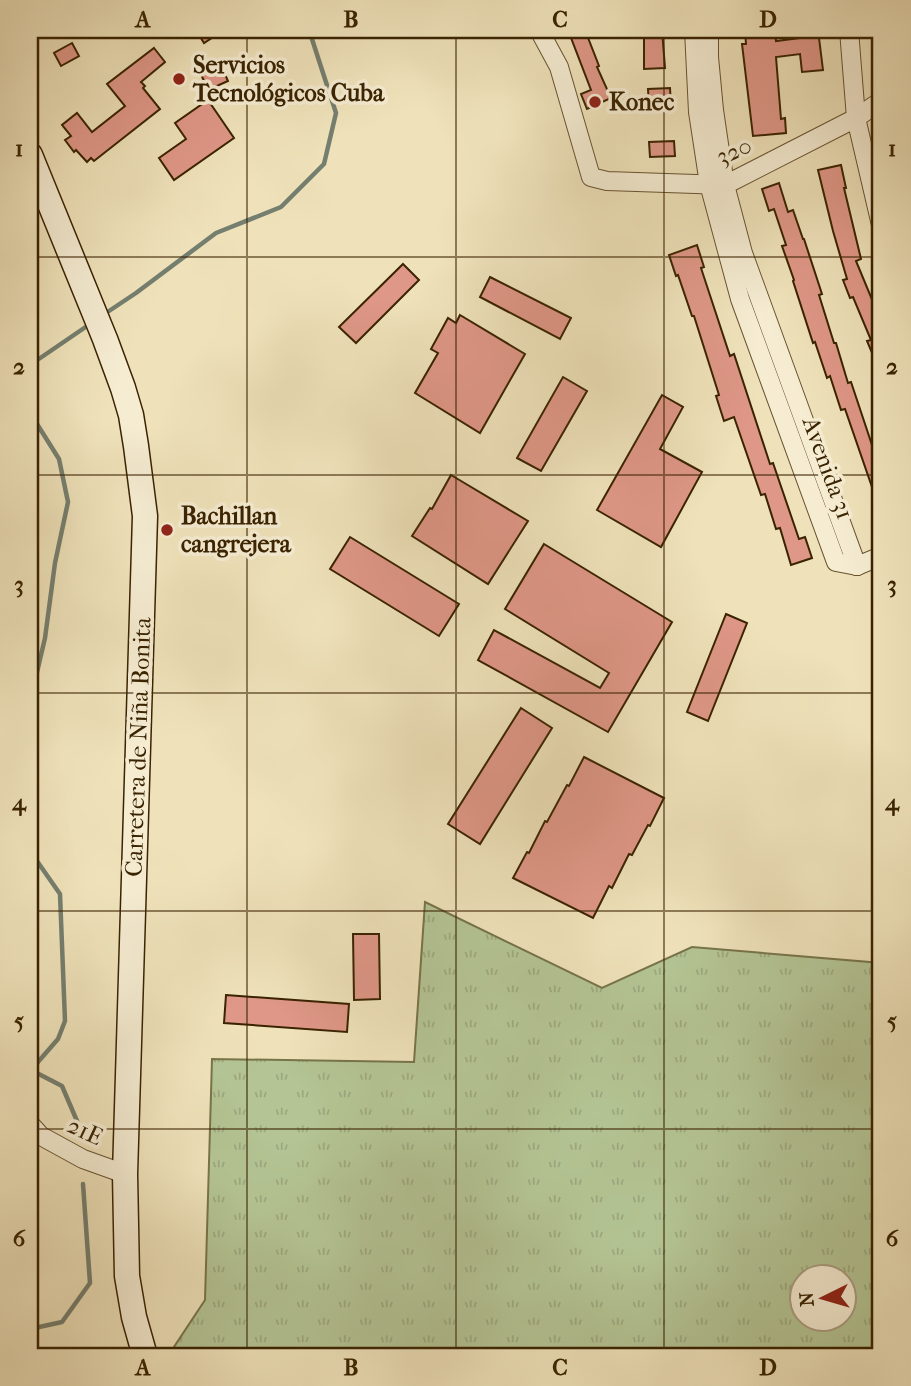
<svg xmlns="http://www.w3.org/2000/svg" width="911" height="1386" viewBox="0 0 911 1386" font-family="'IM FELL French Canon',serif">
<style>
.grass{fill:url(#grass-tufts);stroke:#77744a;stroke-width:2;fill-rule:evenodd}
.lines{fill:none;stroke-linecap:round;stroke-linejoin:round}
.stream{stroke:#757f6f;stroke-width:4.5}
.building{fill:#df9787;stroke:#3a2301;stroke-width:2}
.minor-casing{stroke:#67532f;stroke-width:20}
.secondary-casing{stroke:#3a2301;stroke-width:27}
.minor{stroke:#f5ecd2;stroke-width:18}
.secondary{stroke:#f5ecd2;stroke-width:24}
.grid{fill:none;stroke:#3a2301;stroke-width:2;stroke-opacity:0.55}
.poi-dot{fill:#8f2418;stroke:#f5ecd2;stroke-width:2.5}
.labels{text-anchor:middle;stroke-width:7;stroke-linejoin:round;paint-order:stroke}
.poi-label{font-size:24px;font-weight:bold;fill:#3a2301;stroke:#f5ecd2;text-anchor:start}
.street-label{font-size:24px;fill:#3a2301;stroke:#f5ecd2}
.neatline{fill:none;stroke:#3a2301;stroke-width:2.5}
.grid-label{font-size:23px;text-anchor:middle;font-weight:bold;fill:#3a2301}
</style>
<defs>
<pattern id="grass-tufts" width="24" height="20" patternUnits="userSpaceOnUse" patternTransform="scale(1.75)"><rect width="24" height="20" fill="#b4c494"/><path d="M3 7l-1-3M5 7V3M7 7l1-3M15 17l-1-3M17 17v-4M19 17l1-3" fill="none" stroke="#9ca87e"/></pattern>
</defs>
<rect width="100%" height="100%" fill="#efe2ba"/>
<filter id="stains"><feTurbulence type="fractalNoise" baseFrequency=".00286" numOctaves="4"/><feColorMatrix values="0 0 0 0 .2 0 0 0 0 .09 0 0 0 0 .02 0 0 0 .5 -.17"/></filter>
<radialGradient id="worn" r=".72"><stop offset=".6" stop-color="#630" stop-opacity="0"/><stop offset="1" stop-color="#630" stop-opacity=".3"/></radialGradient>
<!-- grass -->
<path class="grass" d="M425 902 602 988 692 947 881 963V1356H174L172 1350 205 1300 212 1059 414 1062ZM802 1278H844V1320H802Z"/>
<g class="lines">
<!-- stream -->
<g class="stream">
<polyline points="103,315 136,293 216,233 281,207 324,164 336,113 311,36 305,30"/>
<polyline points="30,365 90,324"/>
<polyline points="30,402 32,416 59,459 68,502 55,563 45,638 34,685 30,694"/>
<polyline points="30,739 32,743 36,790 30,799"/>
<polyline points="30,851 60,894 65,1021 58,1039 31,1070 62,1086 83,1135"/>
<polyline points="30,1329 62,1322 90,1283 83,1184"/>
</g>
</g>
<!-- building -->
<g class="building">
<polygon points="196,30 224,30 204,43"/>
<polygon points="568,30 585,30 599,66 597,67 611,98 587,109 581,94 591,90"/>
<polygon points="644,30 662,30 665,68 644,69"/>
<polygon points="745,30 775,30 776,41 799,38 799,30 818,30 823,70 802,72 800,54 776,57 781,119 785,118 786,133 753,136 742,44 746,44"/>
<polygon points="72,43 79,56 61,66 54,53"/>
<polygon points="154,48 165,62 141,82 145,86 143,88 160,109 94,161 91,158 87,162 76,150 74,152 65,140 71,136 62,125 77,113 92,132 125,106 107,84"/>
<polygon points="219,61 228,81 208,90 199,70"/>
<polygon points="670,88 671,106 649,108 648,89"/>
<polygon points="208,100 234,138 174,180 159,158 186,139 175,123"/>
<polygon points="674,141 675,156 650,157 649,142"/>
<polygon points="841,165 846,188 844,188 861,259 856,261 873,302 878,300 881,308 881,374 867,341 871,340 853,297 850,298 843,280 847,279 833,231 818,170"/>
<polygon points="779,183 788,212 793,210 803,239 804,239 822,294 819,295 834,343 836,343 848,383 851,382 874,451 877,449 881,462 881,484 872,487 845,409 841,410 830,376 827,378 815,342 813,343 793,281 794,280 782,246 786,245 774,209 769,211 762,189"/>
<polygon points="697,245 704,267 701,268 730,356 734,354 770,464 773,463 799,539 805,537 812,558 791,565 780,528 776,529 765,494 761,495 734,417 724,421 716,396 719,395 694,316 692,316 678,275 676,276 669,255"/>
<polygon points="403,264 419,280 356,343 339,327"/>
<polygon points="490,277 571,318 560,339 480,297"/>
<polygon points="460,315 525,354 480,433 415,393 438,353 431,349 448,318 456,323"/>
<polygon points="563,377 587,391 541,471 517,458"/>
<polygon points="662,395 683,407 660,449 702,472 661,547 597,510"/>
<polygon points="451,475 528,521 488,584 412,536 430,508 432,509"/>
<polygon points="350,537 459,604 439,636 330,569"/>
<polygon points="544,544 672,622 608,732 478,660 494,630 600,688 609,673 505,609"/>
<polygon points="726,614 747,623 708,721 687,712"/>
<polygon points="521,708 552,728 480,844 448,824"/>
<polygon points="584,757 664,798 650,826 648,825 632,855 629,854 612,888 609,886 593,918 513,878 527,852 529,853 545,821 547,822 567,785 569,786"/>
<polygon points="353,934 379,934 380,999 354,1000"/>
<polygon points="226,995 349,1004 347,1032 224,1023"/>
</g>
<g class="lines">
<!-- minor casing -->
<g class="minor-casing">
<g id="minor">
<polyline points="539,30 559,67 591,177 607,181 725,185 856,118 881,101"/>
<polyline points="694,30 698,112 709,184 740,299 836,562 857,566"/>
<polyline points="709,30 709,57 714,110 725,185 743,253 857,566"/>
<polyline points="849,30 856,118 881,225"/>
<polyline points="857,566 881,556"/>
<polyline points="30,1124 41,1136 83,1159 125,1174"/>
</g>
</g>
<!-- secondary casing -->
<g class="secondary-casing">
<polyline id="secondary" points="30,155 105,339 123,388 131,415 136,446 145,516 125,1174 127,1276 134,1317 145,1356"/>
</g>
<!-- minor -->
<use href="#minor" class="minor"/>
<!-- secondary -->
<use href="#secondary" class="secondary"/>
</g>
<!-- grid -->
<path class="grid" d="M247 30V1356M456 30V1356M664 30V1356M30 257H881M30 475H881M30 693H881M30 911H881M30 1129H881"/>
<!-- markers -->
<g class="poi-dot">
<circle cx="179" cy="79" r="7"/>
<circle cx="595" cy="102" r="7"/>
<circle cx="167" cy="530" r="7"/>
</g>
<g class="labels">
<!-- poi labels -->
<g class="poi-label">
<text x="193" y="73">Servicios<tspan x="193" dy="28">Tecnológicos Cuba</tspan></text>
<text x="609" y="110">Konec</text>
<text x="181" y="524">Bachillan<tspan x="181" dy="28">cangrejera</tspan></text>
</g>
<!-- street labels -->
<g class="street-label">
<text transform="translate(734 151) rotate(-23)" y="8">320</text>
<text transform="translate(828 468) rotate(70)" y="8">Avenida 31</text>
<text transform="translate(138 747) rotate(-88)" y="8">Carretera de Niña Bonita</text>
<text transform="translate(85 1131) rotate(25)" y="8">21E</text>
</g>
</g>
<!-- margin -->
<rect width="911" height="1386" fill="none" stroke="#efe2ba" stroke-width="77"/>
<!-- north arrow -->
<g transform="translate(823 1298) rotate(265)"><circle r="33" fill="#f5ecd2" stroke="#aa9c7e" stroke-width="2"/>
<path d="M0-5L12 26L0 18L-12 26Z" fill="#8f2418"/>
<text y="-10" font-size="19" font-weight="bold" text-anchor="middle" fill="#3a2301">N</text>
</g>
<rect x="38" y="38" width="834" height="1310" class="neatline"/>
<g class="grid-label">
<text x="143" y="27">A</text>
<text x="351" y="27">B</text>
<text x="560" y="27">C</text>
<text x="768" y="27">D</text>
<text x="19" y="156">1</text>
<text x="892" y="156">1</text>
<text x="19" y="374">2</text>
<text x="892" y="374">2</text>
<text x="19" y="592">3</text>
<text x="892" y="592">3</text>
<text x="19" y="810">4</text>
<text x="892" y="810">4</text>
<text x="19" y="1028">5</text>
<text x="892" y="1028">5</text>
<text x="19" y="1246">6</text>
<text x="892" y="1246">6</text>
<text x="143" y="1375">A</text>
<text x="351" y="1375">B</text>
<text x="560" y="1375">C</text>
<text x="768" y="1375">D</text>
</g>
<rect width="100%" height="100%" filter="url(#stains)"/>
<rect width="100%" height="100%" fill="url(#worn)"/>
</svg>
